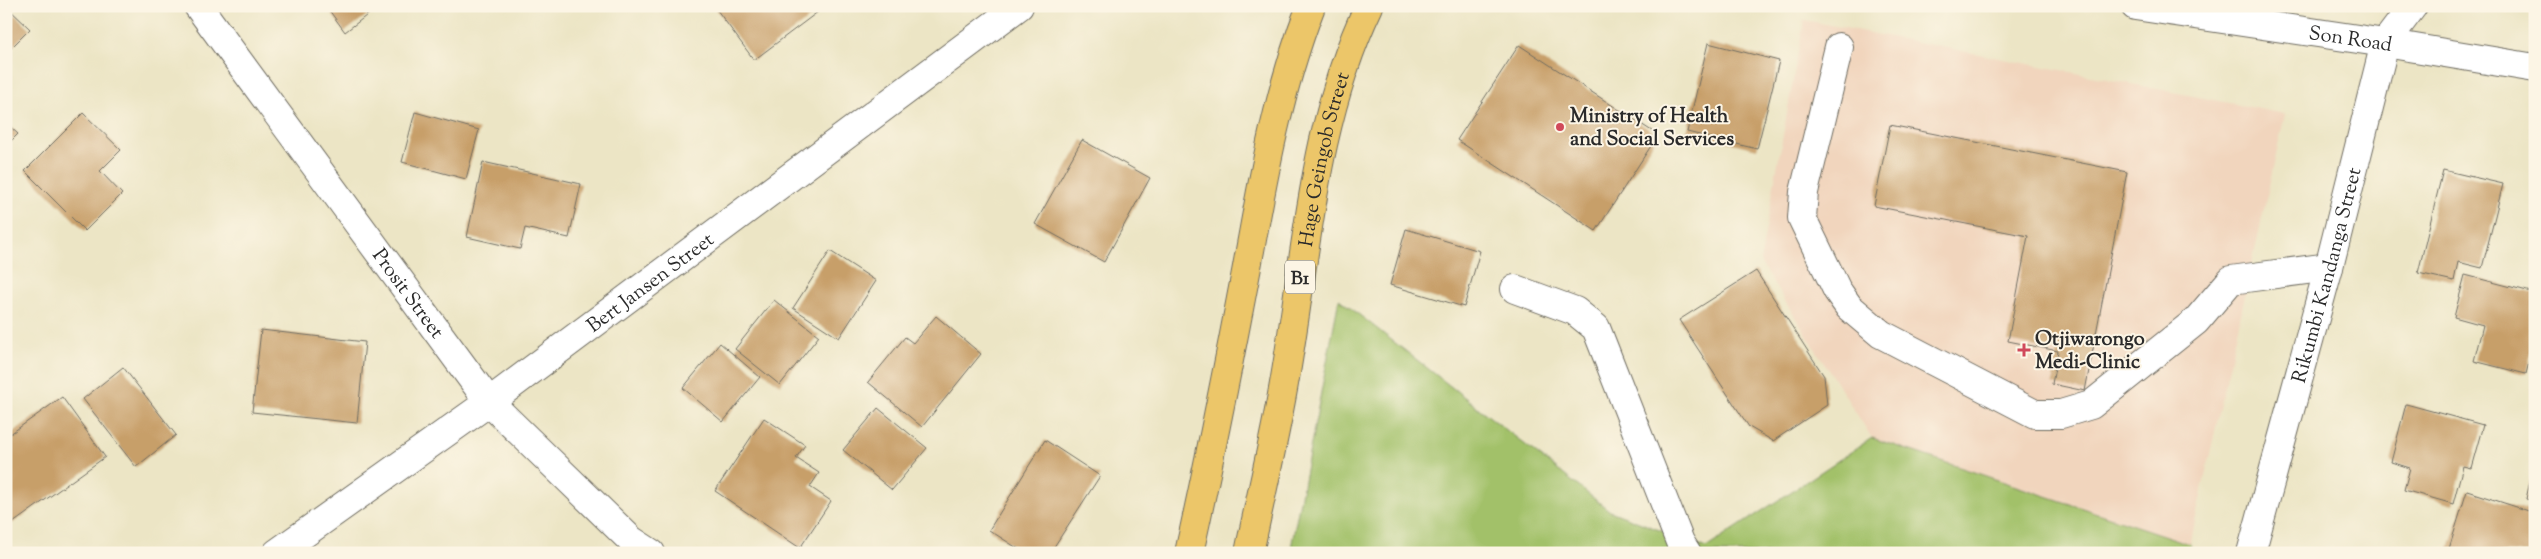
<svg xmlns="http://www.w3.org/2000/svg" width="2541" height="559" viewBox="0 0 2541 559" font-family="'Sorts Mill Goudy',serif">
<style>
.built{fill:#f1d5bd}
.green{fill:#a2c169;stroke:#66764a}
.building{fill:#c79f69}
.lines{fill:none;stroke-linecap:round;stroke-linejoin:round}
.minor-casing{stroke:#6f6c61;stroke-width:30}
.highway-casing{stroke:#6f6c61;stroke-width:30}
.minor{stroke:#fff;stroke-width:28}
.highway{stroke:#ecc669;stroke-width:28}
.poi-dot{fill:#d1495b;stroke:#fcf5e5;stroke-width:2}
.labels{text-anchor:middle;stroke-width:4;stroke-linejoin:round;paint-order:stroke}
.shield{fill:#fcf5e5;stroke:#6a6863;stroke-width:1}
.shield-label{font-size:19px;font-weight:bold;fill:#2b2b2b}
.street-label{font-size:20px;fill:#2b2b2b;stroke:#fcf5e5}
.poi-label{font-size:20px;font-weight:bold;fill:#2b2b2b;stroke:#fcf5e5;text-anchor:start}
</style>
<rect width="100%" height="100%" fill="#fcf5e5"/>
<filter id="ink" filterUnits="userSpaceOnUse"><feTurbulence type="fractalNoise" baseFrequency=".02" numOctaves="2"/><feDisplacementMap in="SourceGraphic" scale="10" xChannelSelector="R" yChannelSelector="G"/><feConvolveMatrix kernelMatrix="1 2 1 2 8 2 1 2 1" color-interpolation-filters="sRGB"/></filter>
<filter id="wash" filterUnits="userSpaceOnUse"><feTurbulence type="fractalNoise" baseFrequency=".0096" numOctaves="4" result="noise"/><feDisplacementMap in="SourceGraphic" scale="20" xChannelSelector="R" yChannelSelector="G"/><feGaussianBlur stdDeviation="1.12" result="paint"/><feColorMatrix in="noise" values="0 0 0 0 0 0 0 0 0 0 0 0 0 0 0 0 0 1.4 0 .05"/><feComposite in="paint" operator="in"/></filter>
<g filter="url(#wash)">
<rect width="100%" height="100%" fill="#ece5c5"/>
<!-- built -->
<polygon class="built" points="1804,20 2285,114 2190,544 1872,438 1760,262"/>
<!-- green -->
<polygon class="green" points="1339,299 1610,511 1706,548 1872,438 2190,544 2189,553 1290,553"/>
<g id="blocks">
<!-- building -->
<g class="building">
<polygon points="6,6 30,29 6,53"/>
<polygon points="326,6 379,6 345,32"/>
<polygon points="714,6 822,6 823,8 754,60"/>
<polygon points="1708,43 1779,61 1757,149 1687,132"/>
<polygon points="1519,45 1658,135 1596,231 1457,140"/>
<polygon points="415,112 479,130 466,179 402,162"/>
<polygon points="83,113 121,150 100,171 122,194 85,231 25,171"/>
<polygon points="6,123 18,134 6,146"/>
<polygon points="1890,125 2127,172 2085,391 2052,384 2058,351 2008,341 2028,236 1874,206"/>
<polygon points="1082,140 1150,178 1104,262 1035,224"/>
<polygon points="483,162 581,184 569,238 525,228 520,249 467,237"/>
<polygon points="2443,170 2503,184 2482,268 2458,262 2454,281 2418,273"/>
<polygon points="1406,229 1480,251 1464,307 1390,285"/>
<polygon points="830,251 876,281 839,338 793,308"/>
<polygon points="1756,271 1824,376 1827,405 1773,441 1749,427 1679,320"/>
<polygon points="2465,275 2535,293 2535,338 2526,374 2474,361 2483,325 2454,317"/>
<polygon points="774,300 819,336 780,385 735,349"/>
<polygon points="936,316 981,354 922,427 868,382 905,337 913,343"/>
<polygon points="261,330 365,342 357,423 252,412"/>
<polygon points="720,343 760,377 723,422 683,388"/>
<polygon points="123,367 176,435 136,467 83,399"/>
<polygon points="62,397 105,457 6,528 6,437"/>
<polygon points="2406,404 2483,425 2471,468 2463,466 2453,504 2404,490 2410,468 2391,462"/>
<polygon points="878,408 927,448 892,490 843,450"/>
<polygon points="764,418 805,445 796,458 819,473 810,487 831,501 800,548 715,491"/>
<polygon points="1045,440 1100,476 1050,553 1025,553 989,530"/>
<polygon points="2534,464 2535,464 2535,501 2526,499"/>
<polygon points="2467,491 2535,513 2535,553 2448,552"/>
</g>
</g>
</g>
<g filter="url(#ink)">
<use href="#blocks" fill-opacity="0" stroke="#6f6c61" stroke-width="1"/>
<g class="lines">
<!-- minor casing -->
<g class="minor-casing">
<g id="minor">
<path id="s1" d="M198 6 489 402 631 540 651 553"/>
<path id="s2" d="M2135 6 2385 43 2535 68"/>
<polyline points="1839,47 1804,192 1802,218 1837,290 1849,307 1881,334 2035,414 2061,414 2091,405 2196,321 2231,280 2329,267"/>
<polyline points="1515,289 1575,311 1596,328 1680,542 1687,553"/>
<path id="s3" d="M277 553 489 402 1019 6"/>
<path id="s4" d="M2251 553 2329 267 2385 43 2413 6"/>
</g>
</g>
<!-- highway casing -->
<g class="highway-casing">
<g id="highway">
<path d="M1189 553C1210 458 1229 362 1247 267 1263 178 1278 91 1311 6"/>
<path id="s5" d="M1249 553C1261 495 1275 437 1285 378 1307 252 1313 123 1369 6"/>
</g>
</g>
<!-- minor -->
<use href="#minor" class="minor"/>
<!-- highway -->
<use href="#highway" class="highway"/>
</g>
</g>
<!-- markers -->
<g class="poi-dot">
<circle cx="1560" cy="127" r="5"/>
<path d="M2021.5 342.5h5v5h5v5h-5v5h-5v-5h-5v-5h5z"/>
</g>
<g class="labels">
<!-- shield labels -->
<rect class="shield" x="1285" y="260.5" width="30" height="33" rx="4"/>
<g class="shield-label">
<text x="1300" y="284">B1</text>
</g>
<!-- street labels -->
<g class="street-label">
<text dy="7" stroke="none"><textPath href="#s2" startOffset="218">Son Road</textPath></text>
<text dy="7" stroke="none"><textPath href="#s5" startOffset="401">Hage Geingob Street</textPath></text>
<text dy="7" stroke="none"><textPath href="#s4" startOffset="288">Rikumbi Kandanga Street</textPath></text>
<text dy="7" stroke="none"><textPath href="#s3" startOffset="461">Bert Jansen Street</textPath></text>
<text dy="7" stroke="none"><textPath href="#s1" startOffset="356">Prosit Street</textPath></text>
</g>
<!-- poi labels -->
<g class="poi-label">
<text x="1570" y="122">Ministry of Health<tspan x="1570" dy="23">and Social Services</tspan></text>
<text x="2035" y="345">Otjiwarongo<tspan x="2035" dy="23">Medi-Clinic</tspan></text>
</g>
</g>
<!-- margin -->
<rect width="2541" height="559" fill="none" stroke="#fcf5e5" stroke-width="25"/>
</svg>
